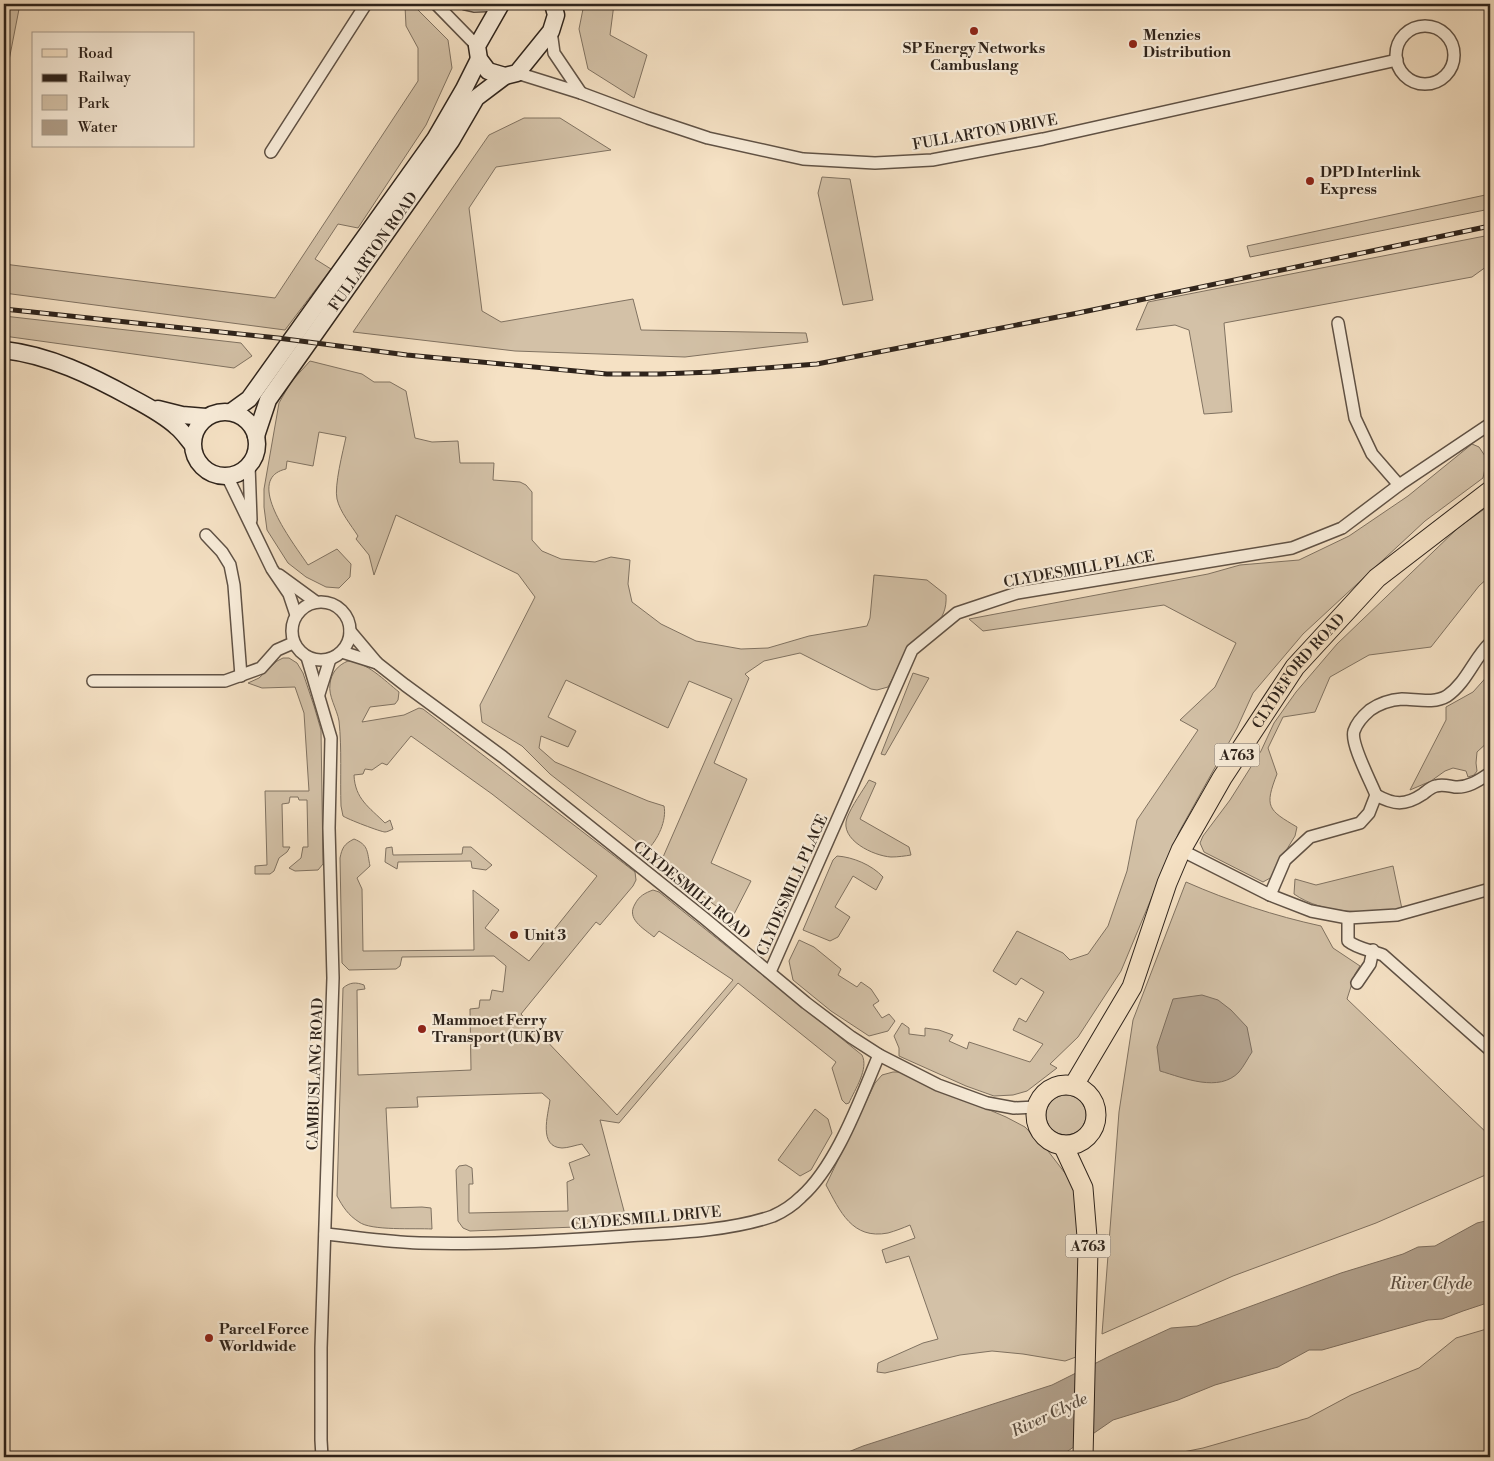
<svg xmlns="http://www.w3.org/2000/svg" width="1494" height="1461" viewBox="0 0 1494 1461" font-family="'Libre Bodoni',serif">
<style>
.green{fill:#d3c1a7;stroke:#807261}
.water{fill:#b1a08b;stroke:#7d6e5e}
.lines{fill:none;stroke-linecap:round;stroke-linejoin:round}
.street-casing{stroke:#605245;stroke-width:14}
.secondary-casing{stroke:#2e231b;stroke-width:19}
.primary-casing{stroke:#2e231b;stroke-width:21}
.street{stroke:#f8ecd9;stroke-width:11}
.secondary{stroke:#f8ecd9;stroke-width:16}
.primary{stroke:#f5e1c4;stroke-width:19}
.rail-casing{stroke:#2e231b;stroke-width:5}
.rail{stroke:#f8ecd9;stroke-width:3;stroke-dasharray:9;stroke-linecap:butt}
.poi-dot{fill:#8f2418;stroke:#f8ecd9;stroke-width:2}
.labels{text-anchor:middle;stroke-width:4.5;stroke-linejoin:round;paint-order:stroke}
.shield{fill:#f8ecd9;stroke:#6b5f54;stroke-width:1}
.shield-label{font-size:14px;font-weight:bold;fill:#2e231b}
.poi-label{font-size:15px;font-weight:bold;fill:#2e231b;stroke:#f8ecd9;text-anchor:start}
.street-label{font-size:15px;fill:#2e231b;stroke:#f8ecd9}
.water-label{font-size:16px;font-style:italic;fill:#5c4f42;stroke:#f8ecd9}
</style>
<rect width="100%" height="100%" fill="#f5e1c4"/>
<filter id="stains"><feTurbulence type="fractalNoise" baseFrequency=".004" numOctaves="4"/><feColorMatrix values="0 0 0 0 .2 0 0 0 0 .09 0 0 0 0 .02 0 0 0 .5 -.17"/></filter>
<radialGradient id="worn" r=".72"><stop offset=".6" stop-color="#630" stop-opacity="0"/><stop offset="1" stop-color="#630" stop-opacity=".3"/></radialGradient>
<!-- green -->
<g class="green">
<polygon points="4,4 20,4 4,86"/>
<polygon points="412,4 448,40 452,68 426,125 358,228 338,224 315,259 331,269 285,330 4,293 4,264 275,298 418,81 418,48 406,26 405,6"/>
<polygon points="584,4 614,4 610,35 647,55 634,98 588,69 579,29"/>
<polygon points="524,118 560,118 611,150 496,167 469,208 482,311 501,322 633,299 641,330 806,333 808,342 685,357 515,351 353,332 489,135"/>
<polygon points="822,177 850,179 873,300 843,305 818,193"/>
<polygon points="1490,194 1490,209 1250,257 1247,246"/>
<polygon points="1490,235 1490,264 1472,277 1224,323 1232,412 1204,414 1189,330 1175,325 1136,330 1148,302"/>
<polygon points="4,316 241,343 252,356 234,368 4,336"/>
<path d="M310 361 362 374 374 382H390L406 391 415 438 432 442 458 441 460 463H494L493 480 520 482 526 485 532 492V540L542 551 561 559 595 562 611 557 630 560 628 584 632 602 661 624 696 641 741 649 768 648 809 636 867 626 870 618 874 575 927 580 946 595C948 624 926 630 910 649 901 660 895 675 888 687L877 690 871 689 800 653 764 661 745 674 749 678 714 763 747 779 711 863 751 881 732 918 660 864 732 699 689 681 668 728 566 680 548 717 576 731 568 747 541 736 539 748 555 762 648 801 664 806C667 820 658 840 647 850L550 774 522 746 482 722 480 705 535 597 518 574 396 515 374 575 369 555 356 539 358 536C351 525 340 512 337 499 334 486 343 451 346 437L319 432 313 466 287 461 286 469C242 479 295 545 308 565L337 549 351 564 350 577 339 588 326 587 306 577 288 563 267 530 264 507V489L279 403 291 382Z"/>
<polygon points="1472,444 1479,447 1487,459 1483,478 1425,521 1303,634 1253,693 1237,728 1179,832 1121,971 1078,1037 1050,1064 1057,1068 1027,1091 1013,1095 994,1096 966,1086 899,1056 899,1048 894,1036 902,1023 909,1028 909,1034 925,1036 925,1028 939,1030 953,1035 949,1041 967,1049 969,1042 1030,1062 1043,1044 1013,1030 1019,1018 1026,1022 1044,992 1021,978 1016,985 993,971 1017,931 1063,953 1070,960 1088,954 1108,926 1127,871 1137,820 1198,730 1180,720 1215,687 1236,643 1164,605 983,631 969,619 1208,574 1240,565 1299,560 1349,536 1408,496"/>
<path d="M1490 505V576L1479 586 1431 647 1369 655 1330 677 1315 712 1283 717 1268 748 1277 774C1264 807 1268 810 1297 827L1295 836 1279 862 1272 877 1263 882 1204 852 1200 843 1203 836 1230 800 1261 751 1274 723 1296 692 1337 644 1459 527Z"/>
<polygon points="283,658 289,658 297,663 303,673 314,706 321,730 323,864 318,870 295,871 289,868 301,858 303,847 308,847 307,800 299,800 298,797 290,797 289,803 282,804 283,847 290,847 287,852 279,858 274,871 270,874 255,874 255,866 267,865 265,791 309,791 304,713 295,687 262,688 248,683 259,678 277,661"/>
<path d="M348 661C367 662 384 680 399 692L398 700 395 704 370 707 362 722 404 715 419 708 423 709 635 872 636 880 633 886 600 925 596 922 521 1014 617 1115 733 980 659 931 654 937C643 928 626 919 635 904 639 896 645 893 653 890L659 892 862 1055C869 1069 855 1089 849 1103L846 1104 842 1100 832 1068 836 1062 738 983 619 1123 600 1120 628 1226 576 1223V1227L470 1231 463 1228 458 1221 456 1170 459 1166 466 1165 472 1168 473 1184H469V1213L568 1211 567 1182 574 1179 569 1163 590 1155 582 1144C576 1145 568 1148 562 1148 538 1147 548 1115 550 1100L542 1093 417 1097 418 1107 386 1108 391 1208 422 1207 431 1208 432 1229C415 1228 371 1231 359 1222 348 1215 343 1207 337 1196L343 988C350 982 356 982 364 985L365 989 357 990 358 1075 471 1070 470 1009 479 1008 480 1000H490L492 990 503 992 506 966 494 956 402 957 400 966 396 969 349 970 342 963 340 858C342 848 344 844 354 839 369 845 367 852 370 866L357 878 362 889 363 951 474 950 473 890 499 910 485 928 529 961 597 876 492 794 411 736 387 765 382 763 372 770 365 769 363 774 354 775C355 799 369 807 385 823L390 820 393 829C391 830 387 832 385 832 381 832 347 819 343 816L341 806C340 778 342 749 339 721 337 709 328 696 330 684 331 673 338 665 348 661Z"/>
<polygon points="913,673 929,678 885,755 881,754"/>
<polygon points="1490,673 1490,740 1477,752 1476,763 1477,771 1474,775 1468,777 1466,771 1453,768 1445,771 1431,781 1410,790 1446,720 1446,707 1473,692"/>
<path d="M869 780 876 783 860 819 909 847 911 855C905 856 898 857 891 857 874 856 839 840 847 818 852 805 862 792 869 780Z"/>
<polygon points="392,847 393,855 462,854 463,847 471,847 492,865 486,870 472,868 471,861 398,862 397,869 385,862 386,848"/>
<path d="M837 856C853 857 872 865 883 877L876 890 853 876 835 907 850 917 838 937 830 941 803 930 833 860Z"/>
<path d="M1393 866 1402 909C1367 913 1324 915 1294 894L1295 879 1316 885Z"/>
<path d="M1186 882C1229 901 1275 916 1321 926L1333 948 1360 966 1355 974 1347 999 1490 1136V1173L1376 1223 1233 1276 1102 1334 1119 1112 1133 1020Z"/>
<polygon points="799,940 814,947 841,969 838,975 857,987 861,982 871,989 879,1001 873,1005 882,1018 889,1014 895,1021 888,1031 869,1036 831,1011 793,980 789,961"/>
<path d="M893 1072H900L1006 1117 1025 1127 1048 1151 1068 1177 1080 1206 1076 1357 1065 1361 1023 1354 992 1351 960 1355 885 1373 877 1372 878 1363 923 1343 938 1339 909 1256 886 1263 882 1250 915 1238 910 1225C903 1228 895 1231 888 1233 852 1240 840 1211 826 1185L875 1083 882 1075Z"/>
<circle cx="1066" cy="1115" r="20"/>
<polygon points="815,1109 828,1119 832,1133 811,1170 800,1176 778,1160"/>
<polygon points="1490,1328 1490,1457 1158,1457 1203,1448 1308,1418 1351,1395 1419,1368 1456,1338"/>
</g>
<!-- water -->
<g class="water">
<path d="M1202 995 1218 1000 1231 1010 1247 1027 1252 1052C1248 1058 1244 1066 1239 1072 1219 1093 1184 1078 1160 1071L1157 1047 1173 999Z"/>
<polygon points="1490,1220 1490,1302 1463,1311 1442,1319 1428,1320 1322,1350 1309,1350 1278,1367 1215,1385 1178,1400 1113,1420 1065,1453 1043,1457 836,1457 863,1446 1052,1385 1110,1356 1171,1328 1197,1326 1341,1273 1403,1254 1418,1247 1435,1246 1477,1223"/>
</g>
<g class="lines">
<!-- street casing -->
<g class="street-casing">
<g id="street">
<polyline points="436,4 477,46"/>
<polyline points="465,4 474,6 500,5"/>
<circle cx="1425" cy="55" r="29"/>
<polyline points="551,31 554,53 581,93"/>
<polyline points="517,73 581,93 648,118 708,138 803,159 875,163 932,160 1043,139 1397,60"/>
<polyline points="271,152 366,4"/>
<polyline points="1338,323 1355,418 1372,454 1399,485"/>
<polyline points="249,465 251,520"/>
<polyline points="227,476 272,569 289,594 296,615"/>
<polyline points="206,535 222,552 230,565 234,585 241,676"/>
<polyline points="279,575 316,602"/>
<circle cx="321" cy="631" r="29"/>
<polyline points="350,631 377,663 405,685 503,757 704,918 806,1003 851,1037 879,1055 938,1085 987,1103 1014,1108 1036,1107"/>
<polyline points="342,652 377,663"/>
<polyline points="307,657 331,738 329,828 333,978 321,1348 321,1440 322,1457"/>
<polyline points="93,681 225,681 261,668 277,650 293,643"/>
<polyline points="319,694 330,659"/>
<path d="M1376 795C1394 805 1405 806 1423 794 1427 791 1431 787 1436 786 1443 784 1448 786 1455 787 1467 788 1478 781 1487 775"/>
<polyline points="1181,850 1270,895 1311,911 1348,918 1397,915 1490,889"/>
<path d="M1270 895 1285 860 1310 837 1360 823 1369 813 1376 795C1371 782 1350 743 1354 731 1357 722 1363 716 1370 710 1380 703 1389 700 1402 699 1416 699 1434 704 1447 696 1467 682 1474 658 1490 643"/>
<path d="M1348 918V941C1358 949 1371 950 1383 955L1490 1050"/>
<polyline points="770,972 912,650 957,613 1017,593 1292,548 1342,528 1399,485 1490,424"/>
<polyline points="1357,983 1370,964 1373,950"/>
<path d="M325 1234C356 1237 388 1242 419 1243 489 1245 558 1241 627 1236 673 1233 730 1231 773 1216 782 1212 794 1204 801 1197 837 1165 860 1099 879 1055"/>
</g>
</g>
<!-- secondary casing -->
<g class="secondary-casing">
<g id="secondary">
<polyline points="501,4 477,46 479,59 488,71 505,76 517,73 551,31 556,15 553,4"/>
<path d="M4 350C49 355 92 376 132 398 147 406 164 415 177 427 183 432 187 438 192 444"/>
<polyline points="158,409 182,415 206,417"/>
<polyline points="231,412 249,399 435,139 464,89 479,59"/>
<circle cx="225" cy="444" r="32"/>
<path id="s1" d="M256 436 268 400 451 141 476 98 505 76"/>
</g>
</g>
<!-- primary casing -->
<g class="primary-casing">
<g id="primary">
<circle cx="1066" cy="1115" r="30"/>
<path id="s2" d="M1074 1085 1132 987 1167 883 1181 850 1222 778 1295 667 1377 578 1490 491"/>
<polyline points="1063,1145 1083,1188 1088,1249 1083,1457"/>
</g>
</g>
<!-- street -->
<use href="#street" class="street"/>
<!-- secondary -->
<use href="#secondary" class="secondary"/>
<!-- primary -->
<use href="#primary" class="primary"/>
<!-- rail casing -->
<g class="rail-casing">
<polyline id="rail" points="4,309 278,338 407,355 607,374 659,374 713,372 817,364 1078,313 1490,226"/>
</g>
<!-- rail -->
<use href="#rail" class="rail"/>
</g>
<!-- markers -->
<g class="poi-dot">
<circle cx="974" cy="31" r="5"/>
<circle cx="1133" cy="44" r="5"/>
<circle cx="1310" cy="181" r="5"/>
<circle cx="514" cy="935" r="5"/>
<circle cx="422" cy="1029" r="5"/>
<circle cx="209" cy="1338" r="5"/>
</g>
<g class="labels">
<!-- shield labels -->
<g class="shield">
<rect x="1214.5" y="743.5" width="45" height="23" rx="4"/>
<rect x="1065.5" y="1234.5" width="45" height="23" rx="4"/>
</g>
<g class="shield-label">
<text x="1237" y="760">A763</text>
<text x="1088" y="1251">A763</text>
</g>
<!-- poi labels -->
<g class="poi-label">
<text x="1143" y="40">Menzies<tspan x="1143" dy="17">Distribution</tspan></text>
<text x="974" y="53" text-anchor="middle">SP Energy Networks<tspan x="974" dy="17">Cambuslang</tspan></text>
<text x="1320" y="177">DPD Interlink<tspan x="1320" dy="17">Express</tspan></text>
<text x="524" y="940">Unit 3</text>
<text x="432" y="1025">Mammoet Ferry<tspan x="432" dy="17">Transport (UK) BV</tspan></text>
<text x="219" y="1334">Parcel Force<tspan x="219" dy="17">Worldwide</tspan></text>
</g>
<!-- street labels -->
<g class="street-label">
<text transform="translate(985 132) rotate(-10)" y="5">FULLARTON DRIVE</text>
<text dy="5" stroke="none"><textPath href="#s1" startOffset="220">FULLARTON ROAD</textPath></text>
<text transform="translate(1079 569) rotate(-10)" y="5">CLYDESMILL PLACE</text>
<text dy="5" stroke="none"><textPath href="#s2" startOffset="474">CLYDEFORD ROAD</textPath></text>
<text transform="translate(792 885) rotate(-66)" y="5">CLYDESMILL PLACE</text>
<text transform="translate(692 890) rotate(39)" y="5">CLYDESMILL ROAD</text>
<text transform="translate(315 1074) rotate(-88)" y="5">CAMBUSLANG ROAD</text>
<text transform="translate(646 1218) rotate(-5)" y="5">CLYDESMILL DRIVE</text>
</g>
<!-- water labels -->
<g class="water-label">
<text x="1431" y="1289">River Clyde</text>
<text transform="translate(1049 1414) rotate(-25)" y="6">River Clyde</text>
</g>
</g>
<!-- margin -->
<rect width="1494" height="1461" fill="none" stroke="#f5e1c4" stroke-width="20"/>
<rect x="5" y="5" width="1484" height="1451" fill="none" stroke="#2e231b" stroke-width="2.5"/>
<rect x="10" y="10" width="1474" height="1441" fill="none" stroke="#2e231b"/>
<!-- legend -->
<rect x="32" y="32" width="162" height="115" fill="#f8ecd9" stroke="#a79c8d"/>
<rect x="42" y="49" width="25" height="8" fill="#f5e1c4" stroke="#a79c8d"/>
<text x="78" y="58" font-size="15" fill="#2e231b">Road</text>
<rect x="42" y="74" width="25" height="8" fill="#2e231b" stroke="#a79c8d"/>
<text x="78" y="82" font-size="15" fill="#2e231b">Railway</text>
<rect x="42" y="95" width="25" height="15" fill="#d3c1a7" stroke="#a79c8d"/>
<text x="78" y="108" font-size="15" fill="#2e231b">Park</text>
<rect x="42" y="120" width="25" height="15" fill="#b1a08b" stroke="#a79c8d"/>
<text x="78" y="132" font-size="15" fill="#2e231b">Water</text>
<rect width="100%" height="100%" filter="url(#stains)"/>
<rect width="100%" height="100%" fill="url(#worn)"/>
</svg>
